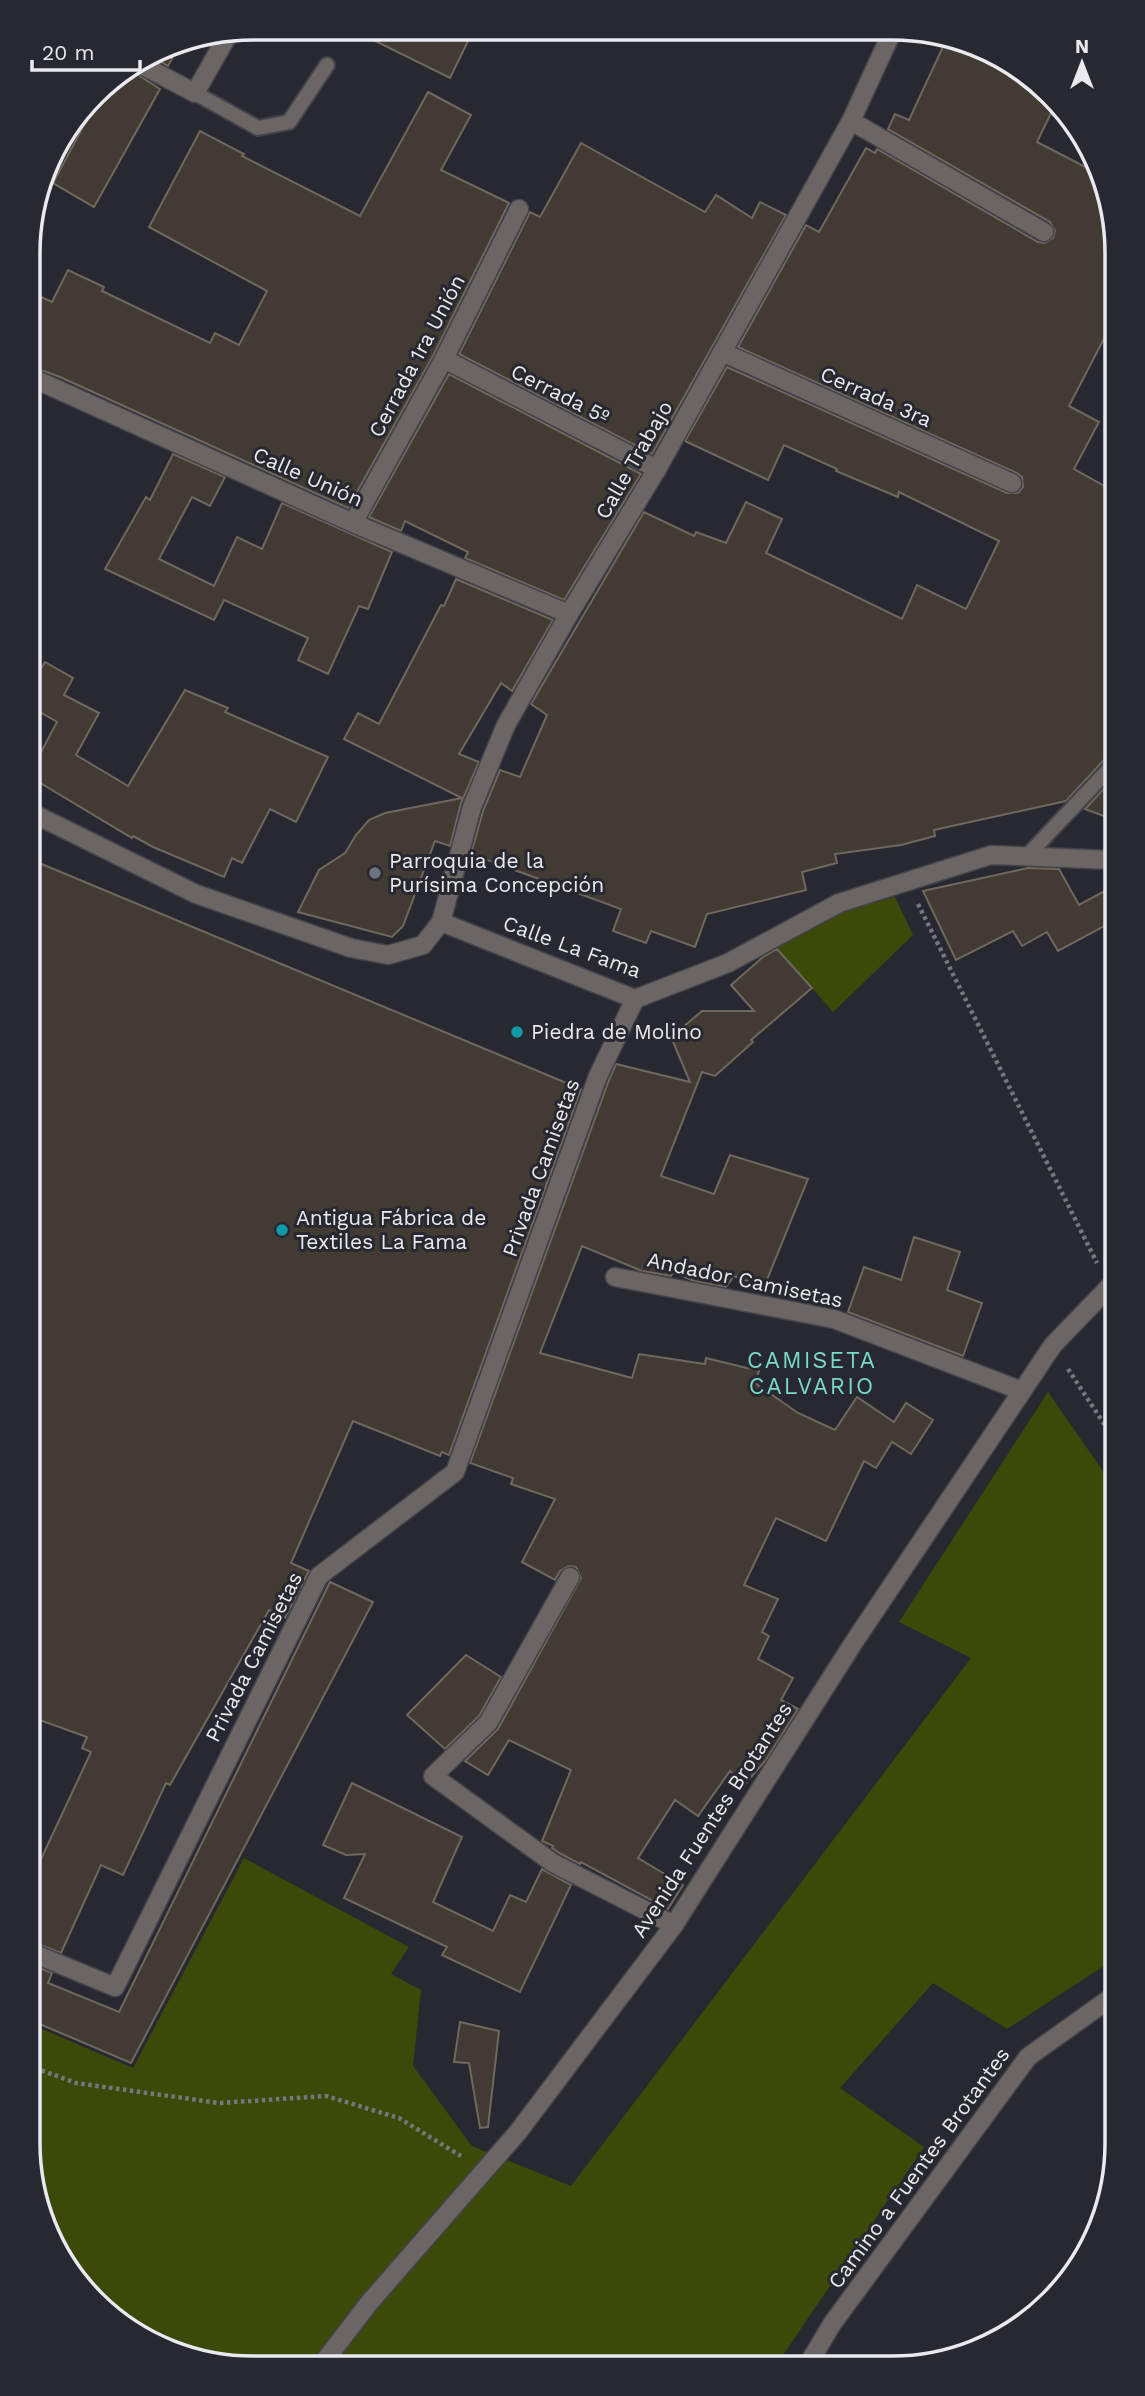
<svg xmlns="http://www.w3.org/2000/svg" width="1145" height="2396" viewBox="0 0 1145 2396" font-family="'Work Sans',sans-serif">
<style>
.green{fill:#3b4909}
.building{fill:#423b34;stroke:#6f685f;stroke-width:2}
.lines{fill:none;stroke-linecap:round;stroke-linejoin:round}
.lane-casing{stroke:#43434c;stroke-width:18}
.street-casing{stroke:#43434c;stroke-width:21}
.path{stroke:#76767d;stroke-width:4.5;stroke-dasharray:3.5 3.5;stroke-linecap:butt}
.lane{stroke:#6b6564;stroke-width:14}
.street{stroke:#6b6564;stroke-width:18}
.worship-dot{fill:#6b7280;stroke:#282831;stroke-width:2.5}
.culture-dot{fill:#0f9aa8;stroke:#282831;stroke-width:2.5}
.labels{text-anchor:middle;stroke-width:6;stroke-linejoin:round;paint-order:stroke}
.street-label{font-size:21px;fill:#e9e9ef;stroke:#282831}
.poi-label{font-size:21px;fill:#e9e9ef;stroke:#282831;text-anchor:start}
.neighbourhood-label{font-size:23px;letter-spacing:2px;fill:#77dbc5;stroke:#282831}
.rim{fill:none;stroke:#e9e9ef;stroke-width:3.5}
</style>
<rect width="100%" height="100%" fill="#282831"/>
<!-- green -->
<g class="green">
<polygon points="895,897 913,935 833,1012 775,946 842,910"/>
<polygon points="1048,1392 1114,1487 1116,1958 1007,2029 933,1983 840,2088 924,2147 779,2361 210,2364 104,2312 58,2256 36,2202 35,2026 133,2068 244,1858 409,1947 391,1974 421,1990 413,2066 472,2146 571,2186 971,1658 899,1622"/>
</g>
<!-- building -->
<g class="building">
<polygon points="351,29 474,29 450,78"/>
<polygon points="947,38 1041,84 1056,103 1037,142 1101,175 1109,194 1110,327 1069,406 1099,422 1074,469 1110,489 1111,758 1104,760 1066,801 934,830 935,836 901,845 835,854 837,863 802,872 806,890 707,914 695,947 651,931 646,943 613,931 621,909 471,854 483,811 500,770 520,777 547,715 531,704 644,512 694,536 696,532 726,543 746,502 782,519 766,553 902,619 917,585 966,609 999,541 899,492 898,497 836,471 837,469 784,445 768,480 685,441 727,367 1007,493 1018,493 1023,487 1022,477 1017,473 738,347 806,225 819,232 866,148 875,153 877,149 1038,242 1045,243 1053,238 1055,231 1050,222 888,129 895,114 909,120"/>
<polygon points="181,42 168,66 149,56 167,45"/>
<polygon points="129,69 160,89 94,207 53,183 107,82"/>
<polygon points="428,92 471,115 441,170 509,203 434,354 348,508 60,377 30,366 30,292 52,302 68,270 104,287 102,291 210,343 215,333 239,345 267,291 149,227 200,131 244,154 242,156 360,216"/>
<polygon points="581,143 705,212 716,195 752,218 760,202 786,215 652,454 459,354 530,212 540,217"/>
<polygon points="449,374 641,474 564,600 465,558 468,552 405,521 401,531 369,517"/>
<polygon points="173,454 225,477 210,506 192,497 159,559 214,586 237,537 262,549 282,503 392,552 368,609 359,606 328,674 298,660 308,638 224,600 214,620 105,569 146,497 150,500"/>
<polygon points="456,579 553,620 512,691 501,683 459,754 479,762 461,803 450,846 435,841 403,926 392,937 298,912 319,870 345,853 356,835 369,820 385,813 462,798 344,739 358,713 379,724 441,605 444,606"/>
<polygon points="45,662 73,678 64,695 99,713 76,755 128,786 185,690 228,708 225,712 328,757 296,822 270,809 242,863 232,858 224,877 153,847 133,836 132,838 32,778 32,769 57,722 31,707 31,677 35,679"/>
<polygon points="1111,781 1112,819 1085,809"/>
<polygon points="32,860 581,1089 449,1455 442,1452 440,1456 353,1421 291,1563 309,1571 285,1618 269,1610 170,1785 166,1783 123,1875 101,1865 61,1953 35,1943 35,1872 91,1752 82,1748 87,1737 34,1718"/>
<polygon points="1028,868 1059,869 1079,905 1112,887 1112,922 1058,951 1047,932 1022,946 1013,931 956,960 923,891"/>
<polygon points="777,949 812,988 751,1040 753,1042 715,1076 702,1072 661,1176 714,1194 730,1155 808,1179 764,1287 734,1276 726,1287 694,1281 673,1272 671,1276 642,1271 582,1246 540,1353 632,1378 639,1354 705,1364 706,1358 759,1371 755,1383 798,1413 835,1430 857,1397 894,1422 906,1403 933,1420 911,1454 892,1442 876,1468 864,1461 826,1541 776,1518 744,1585 778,1599 762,1632 769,1636 758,1659 793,1678 781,1700 798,1709 766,1760 745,1784 730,1771 698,1816 675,1800 638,1858 683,1885 668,1909 581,1862 580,1864 559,1853 552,1848 553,1846 542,1841 571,1770 509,1740 488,1775 465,1761 498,1729 581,1578 576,1567 569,1566 560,1571 555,1580 522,1562 555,1499 511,1484 513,1478 470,1463 609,1080 616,1064 690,1082 671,1037 702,1011 754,1011 731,985 763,957"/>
<polygon points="914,1237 960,1252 947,1290 982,1303 963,1356 848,1312 864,1267 901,1280"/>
<polygon points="330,1582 373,1602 131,2063 35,2022 35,1966 52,1973 48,1983 119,2012"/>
<polygon points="466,1655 501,1677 479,1716 445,1749 407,1715"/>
<polygon points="352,1783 462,1837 433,1902 493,1931 510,1895 526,1902 542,1869 571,1885 520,1992 442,1955 447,1947 344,1898 365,1854 346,1855 323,1845"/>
<polygon points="460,2022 499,2031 488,2127 480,2128 469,2063 454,2062"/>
</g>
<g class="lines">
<!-- lane casing -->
<g class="lane-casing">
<g id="lane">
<polyline points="195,93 258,128 289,122 327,65"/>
<polyline points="1027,856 1111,767"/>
</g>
</g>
<!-- street casing -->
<g class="street-casing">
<g id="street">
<polyline points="138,63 195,93 229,33"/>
<polyline points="851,121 1044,232"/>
<polyline points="722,352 1012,483"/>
<polyline points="444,359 657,469"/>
<polyline points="30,377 353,523 569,614"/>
<polyline points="353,523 444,359 519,209"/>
<polyline points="32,813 196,894 351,948 388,955 423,945 441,922 635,999 728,963 839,903 991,855 1112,860"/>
<polyline points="441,922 472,807 506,725 569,614 657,469 851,121 892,32"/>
<polyline points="615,1277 834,1319 1022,1391"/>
<polyline points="570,1577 488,1723 433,1776 553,1863 674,1925"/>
<polyline points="35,1954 115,1987 319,1576 455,1472 598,1076 635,999"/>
<polyline points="810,2361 832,2324 1028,2057 1116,1994"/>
<polyline points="323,2363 369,2303 518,2132 674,1925 854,1642 1053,1345 1109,1287 1113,1286"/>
</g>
</g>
<!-- path -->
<g class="path">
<polyline points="918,904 1097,1263"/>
<polyline points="1068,1369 1114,1439"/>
<polyline points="35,2068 76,2083 219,2103 326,2096 399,2118 461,2156"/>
</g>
<!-- lane -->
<use href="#lane" class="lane"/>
<!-- street -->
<use href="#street" class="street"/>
</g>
<!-- markers -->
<circle class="worship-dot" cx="375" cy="873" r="7"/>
<g class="culture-dot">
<circle cx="517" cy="1032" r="7"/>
<circle cx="282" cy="1230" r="7"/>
</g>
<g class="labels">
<!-- street labels -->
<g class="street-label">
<text transform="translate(417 356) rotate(-62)" y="7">Cerrada 1ra Unión</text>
<text transform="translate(560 394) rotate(27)" y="7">Cerrada 5º</text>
<text transform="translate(876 397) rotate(24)" y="7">Cerrada 3ra</text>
<text transform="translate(634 460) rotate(-60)" y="7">Calle Trabajo</text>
<text transform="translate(308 477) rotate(24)" y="7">Calle Unión</text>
<text transform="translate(572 947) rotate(20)" y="7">Calle La Fama</text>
<text transform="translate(541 1168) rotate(-70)" y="7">Privada Camisetas</text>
<text transform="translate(745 1280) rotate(12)" y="7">Andador Camisetas</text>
<text transform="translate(254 1657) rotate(-63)" y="7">Privada Camisetas</text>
<text transform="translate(712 1820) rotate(-57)" y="7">Avenida Fuentes Brotantes</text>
<text transform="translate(919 2168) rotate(-54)" y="7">Camino a Fuentes Brotantes</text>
</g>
<!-- poi labels -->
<g class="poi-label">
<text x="389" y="868">Parroquia de la<tspan x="389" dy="24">Purísima Concepción</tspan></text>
<text x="531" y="1039">Piedra de Molino</text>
<text x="296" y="1225">Antigua Fábrica de<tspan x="296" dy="24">Textiles La Fama</tspan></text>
</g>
<!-- neighbourhood labels -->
<g class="neighbourhood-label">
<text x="812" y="1368">CAMISETA<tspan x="812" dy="26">CALVARIO</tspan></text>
</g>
</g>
<!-- crop -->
<path d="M0 0H1145V2396H0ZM253 40H892A213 213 0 0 1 1105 253V2143A213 213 0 0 1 892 2356H253A213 213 0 0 1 40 2143V253A213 213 0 0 1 253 40Z" fill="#282831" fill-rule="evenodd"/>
<path class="rim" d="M253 40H892A213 213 0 0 1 1105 253V2143A213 213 0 0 1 892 2356H253A213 213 0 0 1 40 2143V253A213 213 0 0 1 253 40Z"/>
<!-- north arrow -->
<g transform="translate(1082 63)" stroke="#282831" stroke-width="5" paint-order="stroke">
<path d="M0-5L12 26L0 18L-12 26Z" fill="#e9e9ef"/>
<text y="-10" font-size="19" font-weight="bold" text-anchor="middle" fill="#e9e9ef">N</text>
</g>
<!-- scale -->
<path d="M32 60v10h108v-10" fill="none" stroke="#e9e9ef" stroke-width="3.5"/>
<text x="42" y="60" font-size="21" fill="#e9e9ef" stroke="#282831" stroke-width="5" paint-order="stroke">20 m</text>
</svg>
